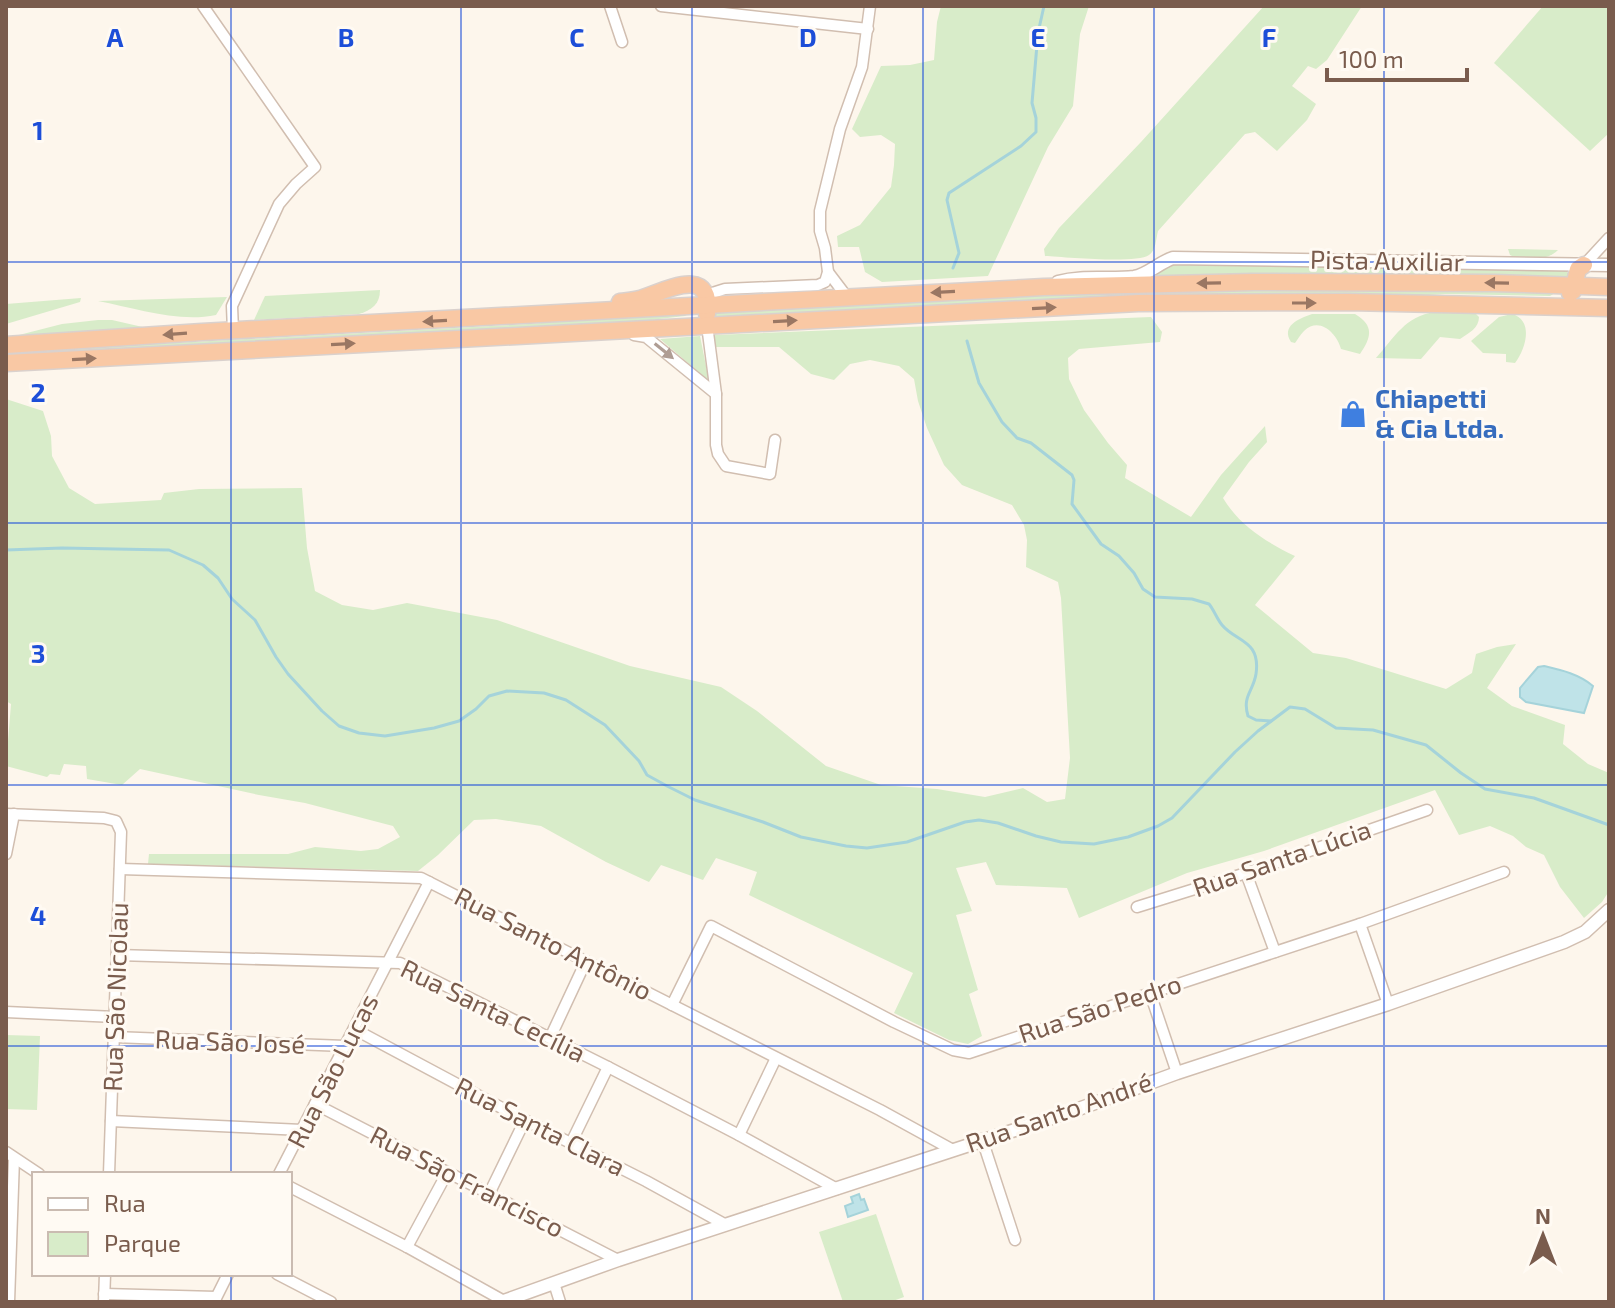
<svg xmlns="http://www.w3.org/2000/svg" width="1615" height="1308" viewBox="0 0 1615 1308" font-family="'Exo 2',sans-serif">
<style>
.green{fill:#d8ecc9}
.water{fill:#bfe3e8;stroke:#a5d3da;stroke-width:2}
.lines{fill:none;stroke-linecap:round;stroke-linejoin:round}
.stream{stroke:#a5d3da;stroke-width:3}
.minor-casing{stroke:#d1beb0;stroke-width:13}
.tertiary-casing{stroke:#d1beb0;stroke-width:15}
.trunk-casing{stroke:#dad1cd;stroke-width:19}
.minor{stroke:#fff;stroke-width:10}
.tertiary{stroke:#fff;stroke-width:12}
.trunk{stroke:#f9c8a4;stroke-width:16}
.oneway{fill:#9a7763}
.oneway2{fill:#af9d94}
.grid{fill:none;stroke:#1d4ed8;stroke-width:2;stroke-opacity:0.55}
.labels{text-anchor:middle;stroke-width:6;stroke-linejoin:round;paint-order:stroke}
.street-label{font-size:26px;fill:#7a5c4d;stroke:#fffaf3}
.shop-label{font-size:26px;font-weight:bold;fill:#366cbe;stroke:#fffaf3;text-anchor:start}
.grid-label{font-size:26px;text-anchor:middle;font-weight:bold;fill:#1d4ed8;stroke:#fffaf3;stroke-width:6;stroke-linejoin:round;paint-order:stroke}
</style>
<rect width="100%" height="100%" fill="#fdf6ec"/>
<!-- green -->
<g class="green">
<polygon points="941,6 1089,6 1080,34 1073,106 1048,147 988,276 882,282 865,272 859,247 838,247 837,236 860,225 891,187 894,165 895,144 881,135 860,137 852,129 881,66 910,65 934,60 937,22"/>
<path d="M1264 6H1362L1327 60 1316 69 1308 66 1292 86 1316 104 1307 120 1277 151 1255 132 1245 134 1158 231C1156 238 1156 251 1149 255 1136 264 1065 257 1045 256L1044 249 1059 228 1141 142Z"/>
<polygon points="1543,6 1609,6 1609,133 1590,151 1494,63"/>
<path d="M1508 249 1558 250C1546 262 1529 258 1514 257L1510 255Z"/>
<polygon points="1178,263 1566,270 1570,276 1569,279 1153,277 1166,267"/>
<polygon points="1175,287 1560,290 1550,296 1445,294 1380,298 716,318 715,316 717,312"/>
<path d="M380 290C380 304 372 310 359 314L254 320 265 296Z"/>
<path d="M227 297 216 315C178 323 135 308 98 301Z"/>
<polygon points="81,298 80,302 6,324 6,304"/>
<polygon points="693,311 685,316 529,334 6,361 6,352 529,324"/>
<path d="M1435 312 1475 313 1479 317C1479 328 1469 333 1460 339L1440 337 1421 359 1376 358C1395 337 1405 316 1435 312Z"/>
<path d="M1312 314H1355C1375 326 1371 338 1360 354L1341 349C1337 334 1320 316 1304 331 1300 335 1298 339 1295 343L1291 342C1281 326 1298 319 1312 314Z"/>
<path d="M1512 314C1534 320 1526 349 1515 363L1506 362V354L1483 353 1471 341 1499 317Z"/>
<path d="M1151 317 1162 332 1160 342 1079 349 1068 358 1069 379 1084 410 1108 443 1127 465 1125 478 1191 517 1221 475 1265 426 1267 442 1249 462 1223 498C1240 526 1266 542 1295 556L1255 605 1313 653 1346 658 1446 689 1472 673 1476 654 1497 647 1516 644 1487 688 1512 706 1565 725 1563 744 1588 764 1609 773V891L1602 902 1584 918 1560 887 1544 855 1526 847 1513 836 1490 826 1459 835 1435 790 1264 851 1187 873 1079 918 1067 888 996 885 986 862 956 868 972 911 956 915 978 990 969 994 982 1036 968 1044 949 1040 894 1013 913 973 749 895 757 872 716 858 703 880 661 865 649 882 606 862 541 826 496 819 474 820 438 855 418 871 148 864 149 854H288L315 847 361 851 378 849 400 837 393 826 305 803 259 795 140 769 122 785 87 779 86 766 64 764 60 775 50 774 47 777 6 766 11 704 6 701V399L43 411 51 436 52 456 69 488 95 504 161 500 164 493 199 489 302 488 307 548 315 591 342 605 373 610 407 603 497 620 630 666 721 687 757 711 826 766 881 785 937 789 985 797 1023 788 1047 802 1065 799 1070 758 1061 598 1058 582 1026 567 1027 540 1024 525 1012 505 962 485 944 465 927 428 918 401 914 379 899 366 870 360 850 364 834 380 811 374 779 347H714L715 335Z"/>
<polygon points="98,320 112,320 147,328 19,335 62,324"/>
<polygon points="700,336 709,381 660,339"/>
<polygon points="6,1035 40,1036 37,1110 6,1109"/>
<polygon points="876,1214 904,1297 890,1302 843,1302 819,1232"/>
</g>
<!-- water -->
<g class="water">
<path d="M1544 666C1561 670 1579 674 1593 686L1584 713 1526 702 1520 697V688L1538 667Z"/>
<polygon points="859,1194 861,1200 864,1199 868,1210 848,1217 845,1206 853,1203 851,1197"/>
</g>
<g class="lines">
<!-- stream -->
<g class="stream">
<polyline points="953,268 959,253 947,200 949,193 1021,146 1036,132 1036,118 1032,103 1038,33 1044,6"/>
<path d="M967 341 979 383 1002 422 1017 438 1031 443 1072 475 1074 480 1072 504 1101 544 1119 556 1134 573 1143 589 1155 597 1192 599 1209 604C1214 610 1217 619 1222 625 1236 642 1261 640 1256 674 1253 692 1242 696 1248 716L1256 720 1271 721"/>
<polyline points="6,550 62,548 169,550 203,565 218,578 232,599 255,620 276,657 288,674 322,711 339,726 359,733 385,736 434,728 459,721 476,709 489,696 507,691 544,693 566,700 605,725 639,761 647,775 667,786 695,800 763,822 801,837 846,846 867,848 907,842 965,822 979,820 998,823 1036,836 1061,842 1094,844 1128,837 1158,826 1172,818 1235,752 1258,731 1290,707 1305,709 1336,728 1373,730 1426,745 1461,773 1485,789 1534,798 1609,825"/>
</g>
<!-- minor casing -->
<g class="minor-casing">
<g id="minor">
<polyline points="203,6 315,167 296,184 279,204 232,306 233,331"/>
<polyline points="610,6 622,42"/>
<polyline points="661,6 868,29"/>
<polyline points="1584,265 1609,238"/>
<polyline points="828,272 847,297"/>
<polyline points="706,295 725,289 818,285 825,282 828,272 825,248 820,231 820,211 840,129 862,67 870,6"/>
<polyline points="707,325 716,394 716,445 718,454 726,466 770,474 775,440"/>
<polyline points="634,335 646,337 716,394"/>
<polyline points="6,814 104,818 116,821 121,832 109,1174"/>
<polyline points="6,854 14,814"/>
<polyline points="120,869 421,878 880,1110 951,1149"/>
<polyline points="1246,873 1275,952"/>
<polyline points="1137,907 1246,873 1427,810"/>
<polyline points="1360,924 1388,1004"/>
<polyline points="117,955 400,963 608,1067 739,1135 837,1189"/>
<polyline points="1150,993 1177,1073"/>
<polyline points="672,1005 711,926 894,1022 953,1050 969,1053 1360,924 1504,872"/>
<polyline points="6,1012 115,1017"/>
<polyline points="354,1029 517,1116 646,1181 726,1225"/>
<polyline points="114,1037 345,1046"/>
<polyline points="550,1038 586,961"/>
<polyline points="315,1104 618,1260"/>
<polyline points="111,1121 302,1130"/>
<polyline points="739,1135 776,1058"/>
<polyline points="982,1139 1015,1240"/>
<polyline points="571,1143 608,1067"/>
<polyline points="6,1152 39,1174"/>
<polyline points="279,1174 429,882"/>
<polyline points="290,1187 407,1247 504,1301"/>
<polyline points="489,1194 525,1120"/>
<polyline points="407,1247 447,1173"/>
<polyline points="277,1274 331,1302"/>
<polyline points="554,1283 560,1302"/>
<polyline points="104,1294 216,1297"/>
<polyline points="215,1300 228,1274"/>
<polyline points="9,1302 14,1158"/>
<polyline points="104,1302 105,1274"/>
</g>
</g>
<!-- tertiary casing -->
<g class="tertiary-casing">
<g id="tertiary">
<path d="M1058 282C1083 275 1108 280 1134 277 1147 275 1160 262 1173 258L1609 265"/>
<polyline points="501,1302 618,1260 1073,1111 1177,1073 1388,1004 1564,942 1585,932 1609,910"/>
</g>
</g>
<!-- trunk casing -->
<g class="trunk-casing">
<g id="trunk">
<polyline points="1570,293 1573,291 1578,269 1584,265"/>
<path d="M620 302C627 301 633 301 640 299 665 291 713 264 707 314"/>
<polyline points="6,345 202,332 1044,287 1253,282 1494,283 1609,287"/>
<polyline points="6,363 1138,303 1348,302 1609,308"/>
</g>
</g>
<!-- minor -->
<use href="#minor" class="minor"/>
<!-- tertiary -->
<use href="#tertiary" class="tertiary"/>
<!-- trunk -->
<use href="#trunk" class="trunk"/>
</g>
<!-- one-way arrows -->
<defs><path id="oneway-solid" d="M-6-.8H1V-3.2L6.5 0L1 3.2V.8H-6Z" transform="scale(2)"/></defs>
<g class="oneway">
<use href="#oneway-solid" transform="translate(1209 283) rotate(179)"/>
<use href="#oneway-solid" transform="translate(1497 283) rotate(-179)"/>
<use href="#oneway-solid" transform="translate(943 292) rotate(177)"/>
<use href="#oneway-solid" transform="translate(1304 303)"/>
<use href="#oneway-solid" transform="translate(1044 308) rotate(-3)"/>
<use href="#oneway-solid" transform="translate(435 321) rotate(177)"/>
<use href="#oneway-solid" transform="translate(785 321) rotate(-3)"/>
<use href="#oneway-solid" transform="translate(175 334) rotate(176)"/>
<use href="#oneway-solid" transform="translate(343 344) rotate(-3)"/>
<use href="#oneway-solid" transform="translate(84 359) rotate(-3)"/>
</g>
<use class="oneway2" href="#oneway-solid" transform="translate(664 351) rotate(39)"/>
<!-- grid -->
<path class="grid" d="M231 6V1174M461 6V1302M692 6V1302M923 6V1302M1154 6V1302M1384 6V1302M6 262H1609M6 523H1609M6 785H1609M6 1046H1609M231 1274V1302"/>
<!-- icons -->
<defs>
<g id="shop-bare" transform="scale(2.16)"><path d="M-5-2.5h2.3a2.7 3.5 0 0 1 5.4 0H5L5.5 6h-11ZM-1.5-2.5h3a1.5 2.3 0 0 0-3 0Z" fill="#3f7fe0" stroke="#fffaf3" stroke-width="2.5" paint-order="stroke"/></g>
</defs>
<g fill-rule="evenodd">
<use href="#shop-bare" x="1353" y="414"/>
</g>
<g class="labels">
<!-- street labels -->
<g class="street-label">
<text transform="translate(1387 261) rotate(1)" y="9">Pista Auxiliar</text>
<text transform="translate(1282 859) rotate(-19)" y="9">Rua Santa Lúcia</text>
<text transform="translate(553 944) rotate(27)" y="9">Rua Santo Antônio</text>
<text transform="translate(116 997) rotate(-88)" y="9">Rua São Nicolau</text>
<text transform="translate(1100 1009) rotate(-18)" y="9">Rua São Pedro</text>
<text transform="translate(493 1011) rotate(26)" y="9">Rua Santa Cecília</text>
<text transform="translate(230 1042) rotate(2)" y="9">Rua São José</text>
<text transform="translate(333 1071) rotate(-63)" y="9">Rua São Lucas</text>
<text transform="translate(1059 1113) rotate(-19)" y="9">Rua Santo André</text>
<text transform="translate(540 1127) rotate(27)" y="9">Rua Santa Clara</text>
<text transform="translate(467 1182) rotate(27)" y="9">Rua São Francisco</text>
</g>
<!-- shop labels -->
<g class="shop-label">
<text x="1375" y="408">Chiapetti<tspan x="1375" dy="30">&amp; Cia Ltda.</tspan></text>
</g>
</g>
<g class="grid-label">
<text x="115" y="47">A</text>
<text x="346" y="47">B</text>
<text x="577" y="47">C</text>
<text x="808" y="47">D</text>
<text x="1038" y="47">E</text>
<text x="1269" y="47">F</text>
<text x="38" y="140">1</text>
<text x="38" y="402">2</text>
<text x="38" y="663">3</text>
<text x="38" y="925">4</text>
</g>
<!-- border -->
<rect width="1615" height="1308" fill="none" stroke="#7a5c4d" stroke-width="16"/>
<!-- legend -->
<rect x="32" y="1172" width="260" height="104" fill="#fffaf3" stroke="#cabbb1" stroke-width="2"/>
<rect x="48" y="1198" width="40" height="12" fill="#ffffff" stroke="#cabbb1" stroke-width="2"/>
<text x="104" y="1212" font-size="24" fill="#7a5c4d">Rua</text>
<rect x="48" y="1232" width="40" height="24" fill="#d8ecc9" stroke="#cabbb1" stroke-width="2"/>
<text x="104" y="1252" font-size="24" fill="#7a5c4d">Parque</text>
<!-- north arrow -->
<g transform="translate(1543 1236)" stroke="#fffaf3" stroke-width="6" paint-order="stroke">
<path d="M0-6L14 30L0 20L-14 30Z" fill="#7a5c4d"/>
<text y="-12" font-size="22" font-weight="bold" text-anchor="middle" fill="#7a5c4d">N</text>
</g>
<!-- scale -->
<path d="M1327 68v12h140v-12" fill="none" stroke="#7a5c4d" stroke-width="4"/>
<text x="1339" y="68" font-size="24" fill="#7a5c4d" stroke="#fffaf3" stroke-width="6" paint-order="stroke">100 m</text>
</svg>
